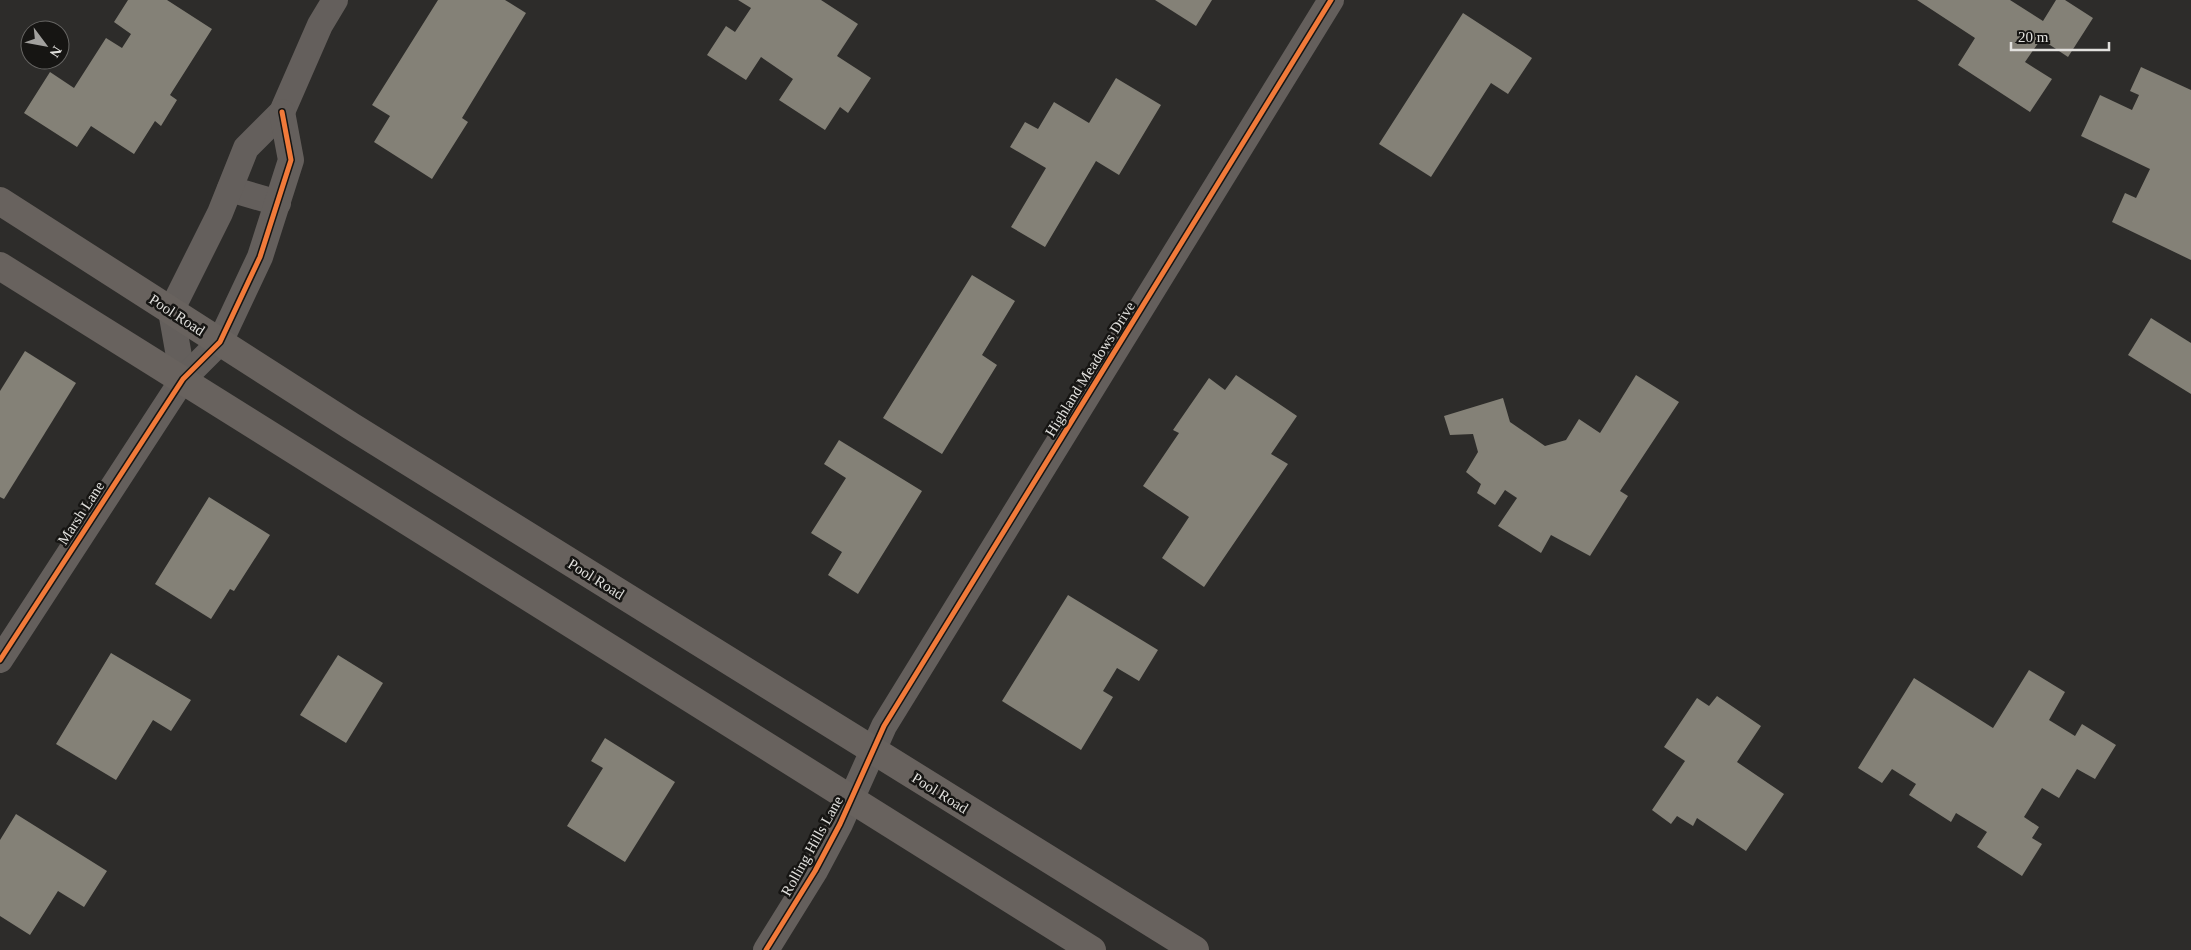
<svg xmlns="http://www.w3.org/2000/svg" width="2191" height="950" viewBox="0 0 2191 950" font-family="Georgia,serif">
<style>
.building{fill:#848177}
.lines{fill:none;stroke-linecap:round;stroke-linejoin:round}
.minor{stroke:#645f5c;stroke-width:26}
.secondary{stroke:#68625e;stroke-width:28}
.cycleway-casing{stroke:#161513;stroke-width:8}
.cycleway{stroke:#f17a3a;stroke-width:5}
.labels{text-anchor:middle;stroke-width:5;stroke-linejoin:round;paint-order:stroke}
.street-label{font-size:15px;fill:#e1e0dd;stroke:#161513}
</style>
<rect width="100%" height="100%" fill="#2d2c2a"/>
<!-- building -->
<g class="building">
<polygon points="128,0 167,0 212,29 170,95 177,100 161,126 155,121 134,154 91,126 77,147 24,113 50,72 74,88 106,38 122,48 131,34 114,22"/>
<polygon points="438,0 505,0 526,13 462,118 468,122 432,179 374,142 390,116 372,105"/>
<polygon points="738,0 821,0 858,24 837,56 871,78 848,113 840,107 825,130 779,100 793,79 761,57 746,80 707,55 726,26 735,32 751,8"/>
<polygon points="1155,0 1212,0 1196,26"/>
<polygon points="1917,0 2010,0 2043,21 2056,0 2065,0 2093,18 2068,57 2041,39 2025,62 2052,79 2030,112 1958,65 1975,38"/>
<polygon points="1463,13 1532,58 1508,94 1491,83 1431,177 1379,144"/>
<polygon points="2141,67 2191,90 2191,260 2112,222 2125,193 2136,198 2150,169 2081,136 2100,95 2132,110 2139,95 2130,91"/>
<polygon points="1116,78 1161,105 1119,175 1096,161 1045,247 1011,227 1046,168 1010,147 1025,122 1038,129 1054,102 1089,123"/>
<polygon points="972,275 1015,301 982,355 997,365 942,454 883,418"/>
<polygon points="2151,318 2191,343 2191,394 2128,355"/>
<polygon points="25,351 76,383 4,499 0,497 0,391"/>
<polygon points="1236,375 1297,416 1271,454 1288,464 1204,587 1162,558 1189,517 1143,486 1179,433 1173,430 1209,378 1225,390"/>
<polygon points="1636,375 1679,402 1620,491 1628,496 1590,556 1551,535 1541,553 1498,526 1517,498 1505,490 1495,505 1477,493 1481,484 1466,472 1478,452 1473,434 1450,435 1444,416 1503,398 1510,422 1545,446 1566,440 1579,419 1600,433"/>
<polygon points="839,440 922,491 858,594 828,575 842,552 811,533 846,478 824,464"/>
<polygon points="209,497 270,535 234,591 230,589 211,619 155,584"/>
<polygon points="1068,595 1158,650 1139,681 1117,668 1103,691 1113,697 1081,750 1002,701"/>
<polygon points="111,653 191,700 171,731 153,720 116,780 56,744"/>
<polygon points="338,655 383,683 346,743 300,715"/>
<polygon points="2029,670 2065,692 2049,720 2075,736 2082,724 2116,745 2095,779 2077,769 2059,798 2042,788 2024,817 2039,827 2032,838 2042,844 2022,876 1977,847 1987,832 1956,813 1951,822 1909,795 1916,784 1892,769 1882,783 1858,768 1914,678 1993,728"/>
<polygon points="1717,696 1761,726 1737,762 1784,794 1746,851 1697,818 1693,826 1677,816 1671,824 1652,810 1685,761 1664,747 1697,698 1709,706"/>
<polygon points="605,738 675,782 625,862 567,826 603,768 591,761"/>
<polygon points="16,814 107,871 84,907 58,891 30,935 0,916 0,840"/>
</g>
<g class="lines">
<!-- minor -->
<g class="minor">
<polyline points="230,189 278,203"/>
<polyline points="183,379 171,311 220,213 246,148 282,112 320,25 335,0"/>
<polyline points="0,660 183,379 220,342 260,257 291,160 282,112"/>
<polyline points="766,950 815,871 840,824 884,726 1331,0"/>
</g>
<!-- secondary -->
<g class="secondary">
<polyline points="0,201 351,426 1195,950"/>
<polyline points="0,266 1092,950"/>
</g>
<!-- cycleway casing -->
<g class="cycleway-casing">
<g id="cycleway">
<polyline points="0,660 183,379 220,342 260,257 291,160 282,112"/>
<polyline points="766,950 815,871 840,824 884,726 1331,0"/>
</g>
</g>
<!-- cycleway -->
<use href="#cycleway" class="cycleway"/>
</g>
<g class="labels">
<!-- street labels -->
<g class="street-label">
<text transform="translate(177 315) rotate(33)" y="5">Pool Road</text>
<text transform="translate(1090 369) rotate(-58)" y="5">Highland Meadows Drive</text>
<text transform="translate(81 513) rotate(-57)" y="5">Marsh Lane</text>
<text transform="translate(596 579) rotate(32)" y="5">Pool Road</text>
<text transform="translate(940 793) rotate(32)" y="5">Pool Road</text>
<text transform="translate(812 846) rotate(-61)" y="5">Rolling Hills Lane</text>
</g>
</g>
<!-- north arrow -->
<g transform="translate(45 45) rotate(122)"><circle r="24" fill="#161513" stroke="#676664"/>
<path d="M0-4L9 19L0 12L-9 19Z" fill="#a2a19e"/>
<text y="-8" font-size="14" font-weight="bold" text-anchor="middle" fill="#e1e0dd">N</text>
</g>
<!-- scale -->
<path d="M2011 42v8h98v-8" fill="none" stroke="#e1e0dd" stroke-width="2.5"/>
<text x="2018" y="42" font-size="15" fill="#e1e0dd" stroke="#161513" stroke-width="4" paint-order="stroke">20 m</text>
</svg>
